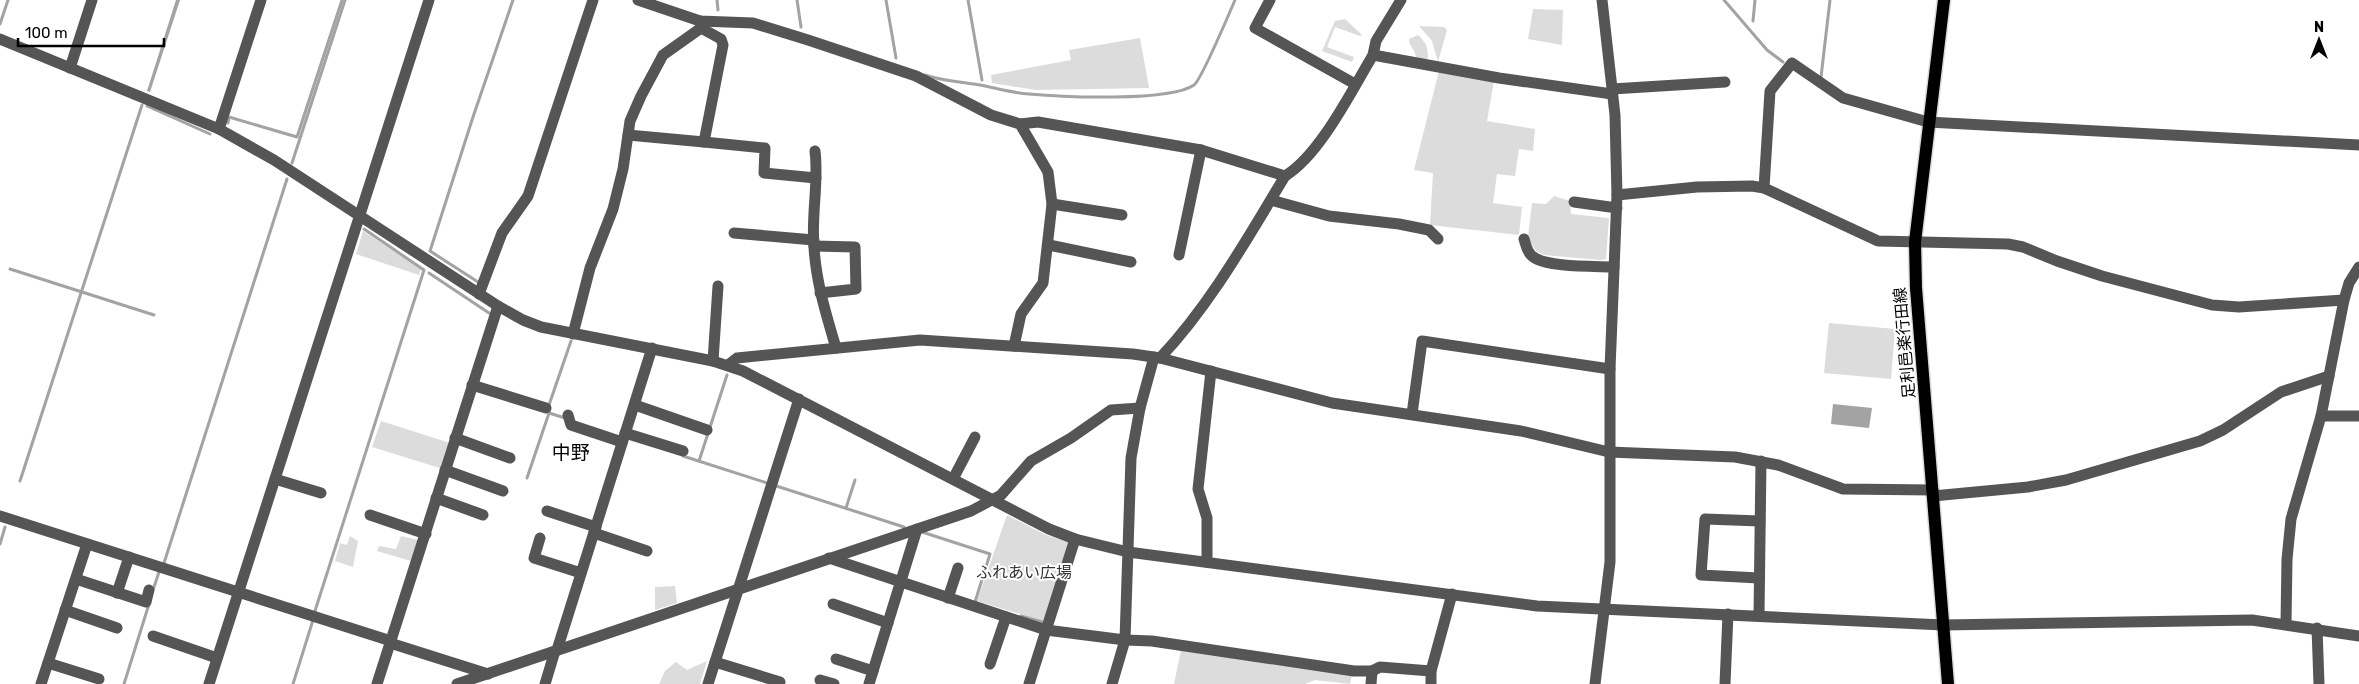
<svg xmlns="http://www.w3.org/2000/svg" width="2359" height="684" viewBox="0 0 2359 684" font-family="Rubik,'Noto Sans JP',sans-serif">
<style>
.green{fill:#dcdcdc}
.water{fill:#a3a3a3}
.lines{fill:none;stroke-linecap:round;stroke-linejoin:round}
.stream{stroke:#a3a3a3;stroke-width:3}
.major-casing{stroke:#dbdbdb;stroke-width:15}
.minor{stroke:#555;stroke-width:11}
.major{stroke:#000;stroke-width:12}
.labels{text-anchor:middle;stroke-width:4;stroke-linejoin:round;paint-order:stroke}
.street-label{font-size:16px;fill:#000;stroke:#fff}
.park-label{font-size:16px;fill:#333;stroke:#fff}
.quarter-label{font-size:19px;fill:#000;stroke:#fff}
</style>
<rect width="100%" height="100%" fill="#fff"/>
<!-- green -->
<g class="green">
<polygon points="1533,9 1563,10 1562,45 1528,39"/>
<polygon points="1345,19 1362,35 1360,36 1335,27 1327,47 1354,57 1352,62 1322,51 1335,21"/>
<polygon points="1419,26 1444,27 1447,30 1438,62 1432,41"/>
<path d="M1418 35C1426 42 1428 48 1428 58L1423 62 1416 60C1417 51 1409 47 1409 39Z"/>
<polygon points="1140,38 1149,88 1036,90 992,83 991,75 1071,60 1069,50"/>
<polygon points="1439,71 1494,81 1487,121 1535,129 1533,151 1519,149 1515,176 1497,174 1493,203 1522,207 1519,235 1430,225 1433,173 1414,170"/>
<polygon points="1554,196 1570,201 1571,214 1609,218 1606,259 1601,260 1544,255 1536,251 1528,237 1532,203 1546,204"/>
<polygon points="363,231 421,269 419,275 356,254"/>
<polygon points="1829,323 1895,329 1891,379 1824,373"/>
<polygon points="381,421 450,443 443,469 372,447"/>
<polygon points="1007,515 1046,535 1071,543 1046,622 977,601"/>
<polygon points="350,536 358,541 353,567 335,561 340,543 347,545"/>
<polygon points="401,536 418,540 411,561 377,551 379,546 396,549"/>
<polygon points="675,586 677,603 655,610 655,587"/>
<polygon points="1181,650 1352,675 1350,684 1315,680 1305,684 1174,684"/>
<polygon points="707,661 700,684 659,684 665,671 676,662 687,670"/>
</g>
<!-- water -->
<g class="water">
<polygon points="176,0 180,0 150,92 147,91"/>
<polygon points="1833,404 1872,408 1869,428 1831,424"/>
</g>
<g class="lines">
<!-- stream -->
<g class="stream">
<polyline points="717,0 718,10"/>
<polyline points="797,0 801,27"/>
<polyline points="886,0 896,58"/>
<polyline points="968,0 982,80"/>
<polyline points="1724,0 1767,50 1783,62"/>
<polyline points="1753,21 1755,0"/>
<polyline points="0,24 8,0"/>
<path d="M925 75C943 81 961 82 980 85 996 88 1012 93 1029 94 1061 97 1170 102 1194 85 1201 80 1229 14 1235 0"/>
<polyline points="1821,77 1830,0"/>
<polyline points="147,106 210,134"/>
<polyline points="228,123 229,117 297,137 342,0"/>
<polyline points="292,163 345,0"/>
<polyline points="10,269 154,315"/>
<polyline points="429,273 489,313"/>
<polyline points="478,282 430,251 473,117 513,0"/>
<polyline points="565,418 549,413 549,405 571,341"/>
<polyline points="683,456 904,527"/>
<polyline points="699,461 727,375"/>
<polyline points="527,478 549,413"/>
<polyline points="20,481 142,105"/>
<polyline points="846,508 855,480"/>
<polyline points="922,532 990,554 975,602 977,603"/>
<polyline points="0,544 5,527"/>
<polyline points="164,563 287,179"/>
<polyline points="153,590 159,572"/>
<polyline points="314,614 424,270 364,229"/>
<polyline points="1021,616 1046,623"/>
<polyline points="124,684 149,604"/>
<polyline points="293,684 313,620"/>
</g>
<!-- major casing -->
<g class="major-casing">
<polyline id="major" points="1944,0 1915,242 1916,288 1948,684"/>
</g>
<!-- minor -->
<g class="minor">
<polyline points="638,0 700,21 753,23 808,40 916,76 991,115 1020,124 1048,172 1052,204 1043,283 1021,314 1014,346"/>
<polyline points="1270,0 1255,28 1355,84"/>
<polyline points="701,28 721,39 723,45 704,142 765,148 764,173 816,178"/>
<polyline points="0,39 219,129 274,160 498,306 523,320 541,327 713,361 743,371 1049,529 1075,539 1128,552 1537,606 1943,625 2252,620 2359,636"/>
<polyline points="1373,55 1499,78 1612,94"/>
<polyline points="70,68 92,0"/>
<polyline points="1612,89 1725,82"/>
<polyline points="1020,124 1038,122 1201,150 1285,176"/>
<polyline points="219,129 261,0"/>
<polyline points="628,135 704,142"/>
<path d="M815 151C819 183 811 215 814 247 816 282 826 314 836 348"/>
<polyline points="1764,188 1770,91 1792,63 1843,98 1928,122 2359,145"/>
<polyline points="1617,195 1697,187 1752,186 1764,188 1878,241 2008,244 2023,247 2057,261 2102,276 2212,305 2239,307 2344,300"/>
<polyline points="1271,200 1329,216 1399,224 1429,230 1438,239"/>
<polyline points="1574,202 1617,208"/>
<polyline points="1052,204 1122,215"/>
<polyline points="734,233 814,240"/>
<path d="M1524 239C1526 245 1527 252 1532 256 1546 268 1596 266 1614 267"/>
<polyline points="1049,245 1131,262"/>
<polyline points="814,246 855,247 856,289 820,293"/>
<polyline points="1179,255 1201,150"/>
<polyline points="479,294 502,233 528,196 593,0"/>
<polyline points="573,334 590,268 613,209 623,169 630,121 641,96 663,55 701,28 700,21"/>
<path d="M1160 358C1210 305 1247 239 1285 176 1320 155 1352 90 1373 55L1376 41 1401 0"/>
<polyline points="713,361 718,286"/>
<polyline points="728,365 737,358 920,340 1133,354 1160,358 1332,403 1521,431 1609,452 1735,457 1778,465 1843,489 1933,490"/>
<polyline points="472,385 546,408"/>
<polyline points="635,405 707,430"/>
<polyline points="1412,414 1422,341 1610,369"/>
<polyline points="568,415 571,425 622,442"/>
<polyline points="2321,416 2359,416"/>
<polyline points="625,433 683,451"/>
<polyline points="455,438 510,458"/>
<polyline points="445,470 503,491"/>
<polyline points="275,479 321,493"/>
<polyline points="953,479 975,437"/>
<polyline points="1933,496 2028,487 2066,480 2200,441 2223,430 2281,392 2329,376"/>
<polyline points="436,498 483,515"/>
<polyline points="547,511 596,527"/>
<polyline points="370,515 426,534"/>
<polyline points="0,516 391,641"/>
<polyline points="594,533 647,551"/>
<polyline points="540,538 534,558 581,573"/>
<polyline points="829,558 1046,630 1125,640 1152,641 1354,671 1372,671 1380,667 1431,671"/>
<polyline points="1207,562 1207,518 1198,489 1211,371"/>
<polyline points="1759,578 1701,575 1705,519 1760,521"/>
<polyline points="76,579 146,602 149,590"/>
<polyline points="117,593 129,557"/>
<polyline points="948,598 958,568"/>
<polyline points="833,604 888,623"/>
<polyline points="65,610 117,628"/>
<polyline points="1759,615 1761,461"/>
<polyline points="2286,623 2287,559 2291,519 2321,416 2344,300 2349,283 2359,267"/>
<polyline points="2317,628 2319,684"/>
<polyline points="153,636 217,658"/>
<polyline points="390,643 488,674"/>
<polyline points="557,650 652,348"/>
<polyline points="836,659 873,671"/>
<polyline points="715,662 780,682"/>
<polyline points="48,663 99,679"/>
<polyline points="990,664 1006,617"/>
<polyline points="820,680 834,684"/>
<polyline points="41,684 87,544"/>
<polyline points="209,684 429,0"/>
<polyline points="377,684 498,306"/>
<polyline points="457,684 971,511 1001,495 1031,461 1071,438 1111,410 1140,408"/>
<polyline points="545,684 555,651"/>
<polyline points="708,684 799,399"/>
<polyline points="869,684 917,529"/>
<polyline points="1029,684 1075,539"/>
<polyline points="1112,684 1125,640 1131,458 1140,408 1154,357"/>
<polyline points="1371,684 1372,671"/>
<polyline points="1431,684 1431,671 1452,594"/>
<polyline points="1595,684 1610,562 1610,369 1617,195 1615,115 1602,0"/>
<polyline points="1725,684 1728,614"/>
</g>
<!-- major -->
<use href="#major" class="major"/>
</g>
<g class="labels">
<!-- street labels -->
<g class="street-label">
<text transform="translate(1904 343) rotate(-95)" y="6">足利邑楽行田線</text>
</g>
<!-- park labels -->
<g class="park-label">
<text x="1024" y="578">ふれあい広場</text>
</g>
<!-- quarter labels -->
<g class="quarter-label">
<text x="571" y="459">中野</text>
</g>
</g>
<!-- north arrow -->
<g transform="translate(2319 40)" stroke="#ffffff" stroke-width="4" paint-order="stroke">
<path d="M0-4L9 19L0 12L-9 19Z" fill="#000000"/>
<text y="-8" font-size="14" font-weight="bold" text-anchor="middle" fill="#000000">N</text>
</g>
<!-- scale -->
<path d="M18 38v8h146v-8" fill="none" stroke="#000000" stroke-width="2.5"/>
<text x="25" y="38" font-size="15" fill="#000000" stroke="#ffffff" stroke-width="4" paint-order="stroke">100 m</text>
</svg>
